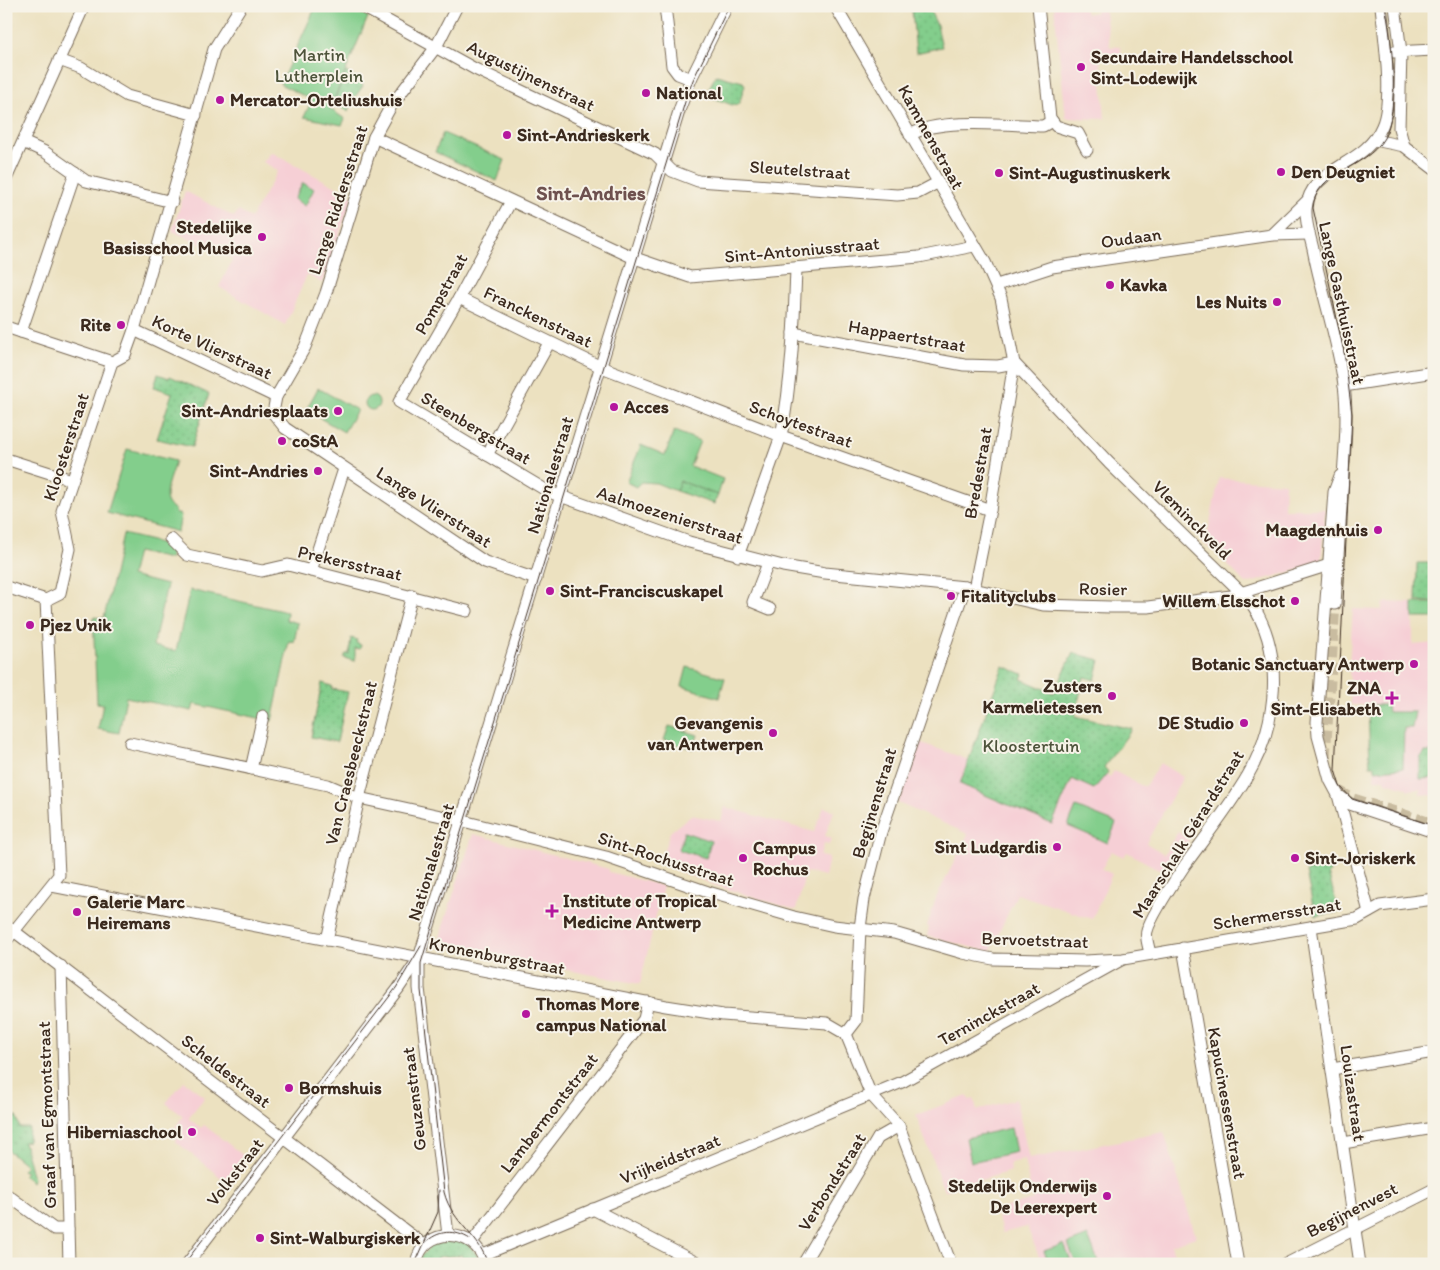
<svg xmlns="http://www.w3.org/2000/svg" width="1440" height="1270" viewBox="0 0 1440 1270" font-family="Itim,sans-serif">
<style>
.built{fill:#f6cfd5}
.grass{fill:url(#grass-dots);stroke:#5f7c55}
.park{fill:#83ce8c;stroke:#5f7c55}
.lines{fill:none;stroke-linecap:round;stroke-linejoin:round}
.minor-tunnel{stroke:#c9bca0;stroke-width:11;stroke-dasharray:11 5.5;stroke-linecap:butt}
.minor-casing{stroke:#796a57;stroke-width:13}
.minor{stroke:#fff;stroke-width:11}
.tram{stroke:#3b2a1e;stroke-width:1}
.poi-dot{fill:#b5179e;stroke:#f7f3e8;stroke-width:2}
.labels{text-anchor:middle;stroke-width:4;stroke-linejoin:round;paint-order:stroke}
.park-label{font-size:18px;fill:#4d533a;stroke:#f7f3e8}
.poi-label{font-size:18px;font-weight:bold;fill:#3b2a1e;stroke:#f7f3e8;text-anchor:start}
.street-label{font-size:18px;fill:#3b2a1e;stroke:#f7f3e8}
.quarter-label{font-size:20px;font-weight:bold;fill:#6e514f;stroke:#f7f3e8}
</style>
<defs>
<pattern id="grass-dots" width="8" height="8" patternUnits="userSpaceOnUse" patternTransform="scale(1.25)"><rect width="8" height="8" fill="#83ce8c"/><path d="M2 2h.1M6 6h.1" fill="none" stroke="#72b178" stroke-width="1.8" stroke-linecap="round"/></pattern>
</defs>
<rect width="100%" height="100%" fill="#f7f3e8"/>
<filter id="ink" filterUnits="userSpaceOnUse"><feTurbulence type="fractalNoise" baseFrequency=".02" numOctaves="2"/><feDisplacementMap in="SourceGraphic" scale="10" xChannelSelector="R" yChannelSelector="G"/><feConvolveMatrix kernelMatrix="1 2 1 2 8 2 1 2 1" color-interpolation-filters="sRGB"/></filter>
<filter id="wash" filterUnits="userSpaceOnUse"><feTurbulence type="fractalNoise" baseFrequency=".0096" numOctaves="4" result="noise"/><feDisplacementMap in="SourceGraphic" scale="20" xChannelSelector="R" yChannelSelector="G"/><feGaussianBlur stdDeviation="1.12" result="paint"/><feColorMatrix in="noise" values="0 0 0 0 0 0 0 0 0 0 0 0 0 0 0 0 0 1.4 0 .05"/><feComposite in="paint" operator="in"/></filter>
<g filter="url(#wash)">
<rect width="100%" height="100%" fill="#ece1c0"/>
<!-- built -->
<g class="built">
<polygon points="1054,6 1084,6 1086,14 1096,12 1096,6 1104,6 1110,47 1120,46 1122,57 1100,58 1105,119 1066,118"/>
<polygon points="271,152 353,196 322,283 307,275 285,325 219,287 233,259 172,231 185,191 234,217 238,211 251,218 278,171 263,162"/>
<polygon points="1219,478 1285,483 1284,509 1325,509 1321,564 1246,584 1216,553 1202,542 1208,532"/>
<polygon points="1388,602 1413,603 1413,645 1434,643 1434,796 1420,794 1421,789 1408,790 1407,788 1386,782 1384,779 1374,779 1375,767 1370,766 1368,705 1351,705 1349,665 1353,609 1382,610 1382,604"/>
<polygon points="919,742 969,760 960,784 1051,823 1073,779 1094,789 1106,774 1110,777 1114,771 1142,786 1145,786 1160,763 1183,777 1146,843 1164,854 1178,832 1189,840 1165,873 1127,852 1124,857 1111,851 1102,869 1112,874 1092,919 1017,894 990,952 927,936 929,927 927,926 936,898 968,834 898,803"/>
<polygon points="725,807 814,832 824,807 834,811 825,836 831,838 829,845 824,844 820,856 829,858 825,876 806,872 796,910 717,886 659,864 670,832 691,815 721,821"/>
<polygon points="473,834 609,869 609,872 663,886 640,984 441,946 439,943 443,926"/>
<polygon points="184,1081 205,1097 188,1118 201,1128 204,1125 244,1156 225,1181 175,1141 177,1139 170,1134 183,1116 166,1103"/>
<polygon points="967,1096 969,1100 974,1099 977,1110 1016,1099 1029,1159 1164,1132 1196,1237 1171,1245 1177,1264 1042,1264 1027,1227 1002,1233 996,1210 1033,1200 1024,1160 1010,1163 1011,1171 944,1191 916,1115"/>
</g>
<!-- grass -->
<g class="grass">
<polygon points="929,9 937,25 942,47 916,53 912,10"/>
<polygon points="346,72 360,80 363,86 351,102 348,111 333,103"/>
<polygon points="716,75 743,82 745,85 739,104 732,105 708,96 707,92"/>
<polygon points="158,374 169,378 170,376 209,394 192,447 157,439 172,393 154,387"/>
<polygon points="680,481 718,495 714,504 676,491"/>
<polygon points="1417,563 1434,563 1434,602 1416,601"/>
<polygon points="1073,653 1100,660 1095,680 1084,677 1075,716 1132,729 1104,767 1108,772 1094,789 1072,779 1052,824 960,784 1003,666 1023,674 1021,679 1054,693"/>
<polygon points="322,683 332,686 332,689 348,692 337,742 311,737"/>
<polygon points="1425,752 1434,752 1434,778 1420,779 1420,758"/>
<polygon points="684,832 711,841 706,858 679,850"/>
<polygon points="1328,865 1330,872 1328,873 1339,912 1315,916 1306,872"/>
<polygon points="16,1115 20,1128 29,1128 28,1141 24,1142 33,1179 32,1182 23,1175 26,1172 22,1170 26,1165 6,1149 6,1121 10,1124"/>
<polygon points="437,1240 465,1240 484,1264 463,1264 462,1255 438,1257 439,1264 419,1264 421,1256"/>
</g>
<!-- park -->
<g class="park">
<polygon points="316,6 348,6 368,17 330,109 345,119 342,125 304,117 312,100 280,84"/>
<polygon points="443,133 505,160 497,181 435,152"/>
<polygon points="303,183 314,189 305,206 294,199"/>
<polygon points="318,388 357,410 344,432 306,410"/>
<circle cx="372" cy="403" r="7"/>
<polygon points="674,431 700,441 690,466 723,479 718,495 680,481 676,491 656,483 641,482 636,487 626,482 641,445 665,455"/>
<path d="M127 449 175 461C173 473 156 502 175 509V513L181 515 178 532 107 513Z"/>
<polygon points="123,534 173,546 170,559 137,552 131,576 167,585 153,646 176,651 190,590 287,612 286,620 298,623 294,642 289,641 272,721 194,704 192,711 126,697 119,733 98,729 103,704 97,703 93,617 104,618"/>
<rect x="1413" y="603" width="21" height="15"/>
<polygon points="351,638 357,640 356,643 361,645 360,649 355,648 355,661 344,658 346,654 349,654"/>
<polygon points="687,667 725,678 719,698 682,686"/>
<polygon points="1368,705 1387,705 1388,712 1415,712 1412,728 1404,728 1403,768 1375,770 1375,766 1370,766"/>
<polygon points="669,726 698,735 693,749 664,740"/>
<polygon points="1076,807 1116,823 1108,843 1068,826"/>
<polygon points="1011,1128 1016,1152 971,1162 966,1138"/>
<polygon points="1088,1236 1099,1264 1076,1264 1068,1244"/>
<polygon points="1064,1244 1072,1264 1049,1264 1044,1251"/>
</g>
</g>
<g filter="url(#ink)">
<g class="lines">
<!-- minor-tunnel -->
<g class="minor-tunnel">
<polyline points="1325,757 1335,604"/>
<polyline points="1339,791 1353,799 1434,824"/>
</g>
<!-- minor casing -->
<g class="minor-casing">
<g id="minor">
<polyline points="361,6 475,69 655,154 672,171 698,181 897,195 918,193 937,183"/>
<polyline points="457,6 436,47 391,106 374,137 326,293 305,347 276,397 273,413 285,428 485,562 536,579"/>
<polyline points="665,6 672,66 678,74 691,79"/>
<polyline points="835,6 985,262 1001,298 1014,363 990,510 974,589"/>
<polyline points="1038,6 1050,118 1056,126 1078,133 1087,150"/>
<polyline points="1395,6 1401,52 1399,128 1404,146"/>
<polyline points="1393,52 1434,50"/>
<polyline points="59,60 81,68 127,96 196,115"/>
<path d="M910 135C939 117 1008 125 1043 126L1052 121"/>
<polyline points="374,137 632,257 690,277 919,257 974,246"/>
<polyline points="1374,140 1404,146 1434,169"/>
<polyline points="23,142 45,152 86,181 172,202"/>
<polyline points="6,179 84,6"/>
<polyline points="511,201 459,298 399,402 549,492 689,542 783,566 825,573 965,587 1043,605 1110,607 1148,607 1231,596 1329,565"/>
<polyline points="1272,235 1307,201"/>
<polyline points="997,285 1052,267 1272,235 1309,234"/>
<polyline points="459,298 599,366 781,436 990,510"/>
<polyline points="6,327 112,362"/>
<polyline points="134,330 276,397"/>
<polyline points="21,332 75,173"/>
<polyline points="793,333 964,365 998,366 1014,363"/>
<path d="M1014 363 1109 463 1250 601C1285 652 1278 723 1248 775 1230 806 1206 836 1185 865 1175 880 1151 916 1147 931 1145 937 1149 947 1150 954"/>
<polyline points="1344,386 1434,372"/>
<polyline points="487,455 549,343"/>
<polyline points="6,459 72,480"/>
<polyline points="1340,476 1334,492 1317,722 1318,736 1330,780 1338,795 1350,804 1434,832"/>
<polyline points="171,539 187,555 262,571 288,565 467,611"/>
<path d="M738 556 781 436C792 381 794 325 796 269"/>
<polyline points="768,563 753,602 770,609"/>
<polyline points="311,571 344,469"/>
<polyline points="6,587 46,600"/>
<path d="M1335 604C1338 561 1340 519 1343 476 1345 446 1348 416 1344 385 1338 339 1322 295 1313 249 1310 236 1305 222 1306 209 1310 166 1365 167 1382 126 1394 99 1384 37 1381 6"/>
<polyline points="130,743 328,785 359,798 459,820 606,857 708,892 794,917 834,926 894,933 963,953 993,959 1085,961 1123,959 1357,919 1380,906 1434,899"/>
<polyline points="251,769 263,716"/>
<polyline points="1338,795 1369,912"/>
<polyline points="52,886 666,1006 723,1015 827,1023 846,1034"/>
<polyline points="6,925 424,1245"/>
<polyline points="1311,927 1360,1264"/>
<polyline points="327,940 359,798 412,595"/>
<polyline points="6,941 59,875 46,600 60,593 70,549 62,511 112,362 125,355 134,330 214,49 241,6"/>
<polyline points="1183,948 1238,1264"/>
<polyline points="419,958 419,988 448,1235"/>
<polyline points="61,966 69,1264"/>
<polyline points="846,1034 856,1021 860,928 864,899 881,832 965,587"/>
<polyline points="846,1034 871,1095 899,1126 951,1264"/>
<polyline points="1332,1069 1434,1052"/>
<polyline points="1343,1143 1434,1128"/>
<polyline points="6,1194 54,1229 68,1229"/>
<polyline points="593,1209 699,1264"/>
<polyline points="472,1242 644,1019 648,1002"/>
<polyline points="483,1255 902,1082 1121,960"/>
<polyline points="187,1264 398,989 419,958 680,108 691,79 727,6"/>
<path d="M416 1264C422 1225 477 1227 485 1264"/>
<polyline points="803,1264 878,1138 899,1126"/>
<polyline points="1286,1264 1434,1189"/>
</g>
</g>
<!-- minor -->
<use href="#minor" class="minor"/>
<!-- tram -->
<g class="tram">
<path d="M1385 6C1392 37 1400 111 1384 138 1365 171 1316 169 1313 208L1344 351 1352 414 1335 770 1340 786 1352 799 1434 826"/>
<path d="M425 1243C438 1230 454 1229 470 1239"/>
<polyline points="184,1264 396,988 421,946"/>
<polyline points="415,1264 438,1212 439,1190"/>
<path d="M487 1264C483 1238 452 1224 444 1192L421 990V963L685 102 693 80 729 6"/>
</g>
</g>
</g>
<!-- markers -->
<g class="poi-dot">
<circle cx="1081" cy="67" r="5"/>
<circle cx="646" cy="93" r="5"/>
<circle cx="220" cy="100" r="5"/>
<circle cx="507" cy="135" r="5"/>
<circle cx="1281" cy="172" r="5"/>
<circle cx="999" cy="173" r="5"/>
<circle cx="262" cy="237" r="5"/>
<circle cx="1110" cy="285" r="5"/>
<circle cx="1277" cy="302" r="5"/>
<circle cx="121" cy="325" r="5"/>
<circle cx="614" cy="407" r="5"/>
<circle cx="338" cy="411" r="5"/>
<circle cx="282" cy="441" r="5"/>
<circle cx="318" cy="471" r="5"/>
<circle cx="1378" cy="530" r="5"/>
<circle cx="550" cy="591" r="5"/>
<circle cx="951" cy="596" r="5"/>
<circle cx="1295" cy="601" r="5"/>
<circle cx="30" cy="625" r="5"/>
<circle cx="1414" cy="664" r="5"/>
<circle cx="1112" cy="696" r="5"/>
<path d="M1389.5 690.5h5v5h5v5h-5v5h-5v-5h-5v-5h5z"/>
<circle cx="1244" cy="723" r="5"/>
<circle cx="773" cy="733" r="5"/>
<circle cx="1057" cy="847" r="5"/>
<circle cx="743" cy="858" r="5"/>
<circle cx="1295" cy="858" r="5"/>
<path d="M549.5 903.5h5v5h5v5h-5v5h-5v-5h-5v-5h5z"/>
<circle cx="77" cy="912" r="5"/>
<circle cx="526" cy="1014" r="5"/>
<circle cx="289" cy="1088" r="5"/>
<circle cx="192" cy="1132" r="5"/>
<circle cx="1107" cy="1196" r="5"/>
<circle cx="260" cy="1238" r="5"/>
</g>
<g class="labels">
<!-- park labels -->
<g class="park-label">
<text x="319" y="61">Martin<tspan x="319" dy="21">Lutherplein</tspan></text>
<text x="1031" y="752">Kloostertuin</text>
</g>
<!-- poi labels -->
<g class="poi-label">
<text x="1091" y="63">Secundaire Handelsschool<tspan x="1091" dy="21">Sint-Lodewijk</tspan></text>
<text x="656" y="99">National</text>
<text x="230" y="106">Mercator-Orteliushuis</text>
<text x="517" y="141">Sint-Andrieskerk</text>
<text x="1291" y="178">Den Deugniet</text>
<text x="1009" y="179">Sint-Augustinuskerk</text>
<text x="252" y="233" text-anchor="end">Stedelijke<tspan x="252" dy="21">Basisschool Musica</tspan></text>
<text x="1120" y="291">Kavka</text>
<text x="1267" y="308" text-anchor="end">Les Nuits</text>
<text x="111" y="331" text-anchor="end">Rite</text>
<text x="624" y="413">Acces</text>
<text x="328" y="417" text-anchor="end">Sint-Andriesplaats</text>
<text x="292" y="447">coStA</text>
<text x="308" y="477" text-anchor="end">Sint-Andries</text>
<text x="1368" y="536" text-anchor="end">Maagdenhuis</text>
<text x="560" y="597">Sint-Franciscuskapel</text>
<text x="961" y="602">Fitalityclubs</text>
<text x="1285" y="607" text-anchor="end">Willem Elsschot</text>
<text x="40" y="631">Pjez Unik</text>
<text x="1404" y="670" text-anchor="end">Botanic Sanctuary Antwerp</text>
<text x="1102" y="692" text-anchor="end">Zusters<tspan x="1102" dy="21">Karmelietessen</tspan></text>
<text x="1381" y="694" text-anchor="end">ZNA<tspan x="1381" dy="21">Sint-Elisabeth</tspan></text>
<text x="763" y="729" text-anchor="end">Gevangenis<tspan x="763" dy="21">van Antwerpen</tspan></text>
<text x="1234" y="729" text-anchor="end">DE Studio</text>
<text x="1047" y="853" text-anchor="end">Sint Ludgardis</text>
<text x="753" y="854">Campus<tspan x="753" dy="21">Rochus</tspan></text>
<text x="1305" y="864">Sint-Joriskerk</text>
<text x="563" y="907">Institute of Tropical<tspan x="563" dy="21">Medicine Antwerp</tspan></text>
<text x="87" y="908">Galerie Marc<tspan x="87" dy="21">Heiremans</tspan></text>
<text x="536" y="1010">Thomas More<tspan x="536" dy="21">campus National</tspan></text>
<text x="299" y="1094">Bormshuis</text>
<text x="182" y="1138" text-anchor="end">Hiberniaschool</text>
<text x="1097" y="1192" text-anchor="end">Stedelijk Onderwijs<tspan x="1097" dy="21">De Leerexpert</tspan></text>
<text x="270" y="1244">Sint-Walburgiskerk</text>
</g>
<!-- street labels -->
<g class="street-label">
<text transform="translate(531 76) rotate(26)" y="6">Augustijnenstraat</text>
<text transform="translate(931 137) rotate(61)" y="6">Kammenstraat</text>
<text transform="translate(800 170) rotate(4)" y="6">Sleutelstraat</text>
<text transform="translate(338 200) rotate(-72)" y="6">Lange Riddersstraat</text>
<text transform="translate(1131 238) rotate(-8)" y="6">Oudaan</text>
<text transform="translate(802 250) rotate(-5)" y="6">Sint-Antoniusstraat</text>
<text transform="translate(441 294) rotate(-61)" y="6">Pompstraat</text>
<text transform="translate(1342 303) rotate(78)" y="6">Lange Gasthuisstraat</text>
<text transform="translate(538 317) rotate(26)" y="6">Franckenstraat</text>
<text transform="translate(907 336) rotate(10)" y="6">Happaertstraat</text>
<text transform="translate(212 347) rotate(25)" y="6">Korte Vlierstraat</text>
<text transform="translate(801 424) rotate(20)" y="6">Schoytestraat</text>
<text transform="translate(476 428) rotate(31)" y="6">Steenbergstraat</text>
<text transform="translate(66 447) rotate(-72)" y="6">Kloosterstraat</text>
<text transform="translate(978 473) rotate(-80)" y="6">Bredestraat</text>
<text transform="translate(550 475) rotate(-73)" y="6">Nationalestraat</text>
<text transform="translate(434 507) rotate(33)" y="6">Lange Vlierstraat</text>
<text transform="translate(670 515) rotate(18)" y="6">Aalmoezenierstraat</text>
<text transform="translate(1192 520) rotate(45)" y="6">Vleminckveld</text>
<text transform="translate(350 563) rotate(13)" y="6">Prekersstraat</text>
<text transform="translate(1103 589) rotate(1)" y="6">Rosier</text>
<text transform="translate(351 763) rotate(-76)" y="6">Van Craesbeeckstraat</text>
<text transform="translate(874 803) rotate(-73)" y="6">Begijnenstraat</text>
<text transform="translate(1188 834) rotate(-58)" y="6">Maarschalk Gérardstraat</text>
<text transform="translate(666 859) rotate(18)" y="6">Sint-Rochusstraat</text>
<text transform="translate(431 862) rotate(-73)" y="6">Nationalestraat</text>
<text transform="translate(1277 914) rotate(-9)" y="6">Schermersstraat</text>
<text transform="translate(1035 940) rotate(2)" y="6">Bervoetstraat</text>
<text transform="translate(497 956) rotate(11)" y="6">Kronenburgstraat</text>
<text transform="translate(989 1014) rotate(-29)" y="6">Terninckstraat</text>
<text transform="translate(226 1071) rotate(38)" y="6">Scheldestraat</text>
<text transform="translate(1353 1093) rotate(82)" y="6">Louizastraat</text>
<text transform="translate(414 1099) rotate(-97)" y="6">Geuzenstraat</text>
<text transform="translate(1227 1103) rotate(80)" y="6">Kapucinessenstraat</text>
<text transform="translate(549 1113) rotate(-52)" y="6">Lambermontstraat</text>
<text transform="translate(47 1115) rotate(-92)" y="6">Graaf van Egmontstraat</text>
<text transform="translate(670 1159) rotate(-22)" y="6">Vrijheidstraat</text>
<text transform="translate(235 1172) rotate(-52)" y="6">Volkstraat</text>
<text transform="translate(832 1182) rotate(-58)" y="6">Verbondstraat</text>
<text transform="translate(1352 1210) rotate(-27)" y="6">Begijnenvest</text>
</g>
<!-- quarter labels -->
<g class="quarter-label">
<text x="591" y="200">Sint-Andries</text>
</g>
</g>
<!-- margin -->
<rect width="1440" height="1270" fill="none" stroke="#f7f3e8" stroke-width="25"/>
</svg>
